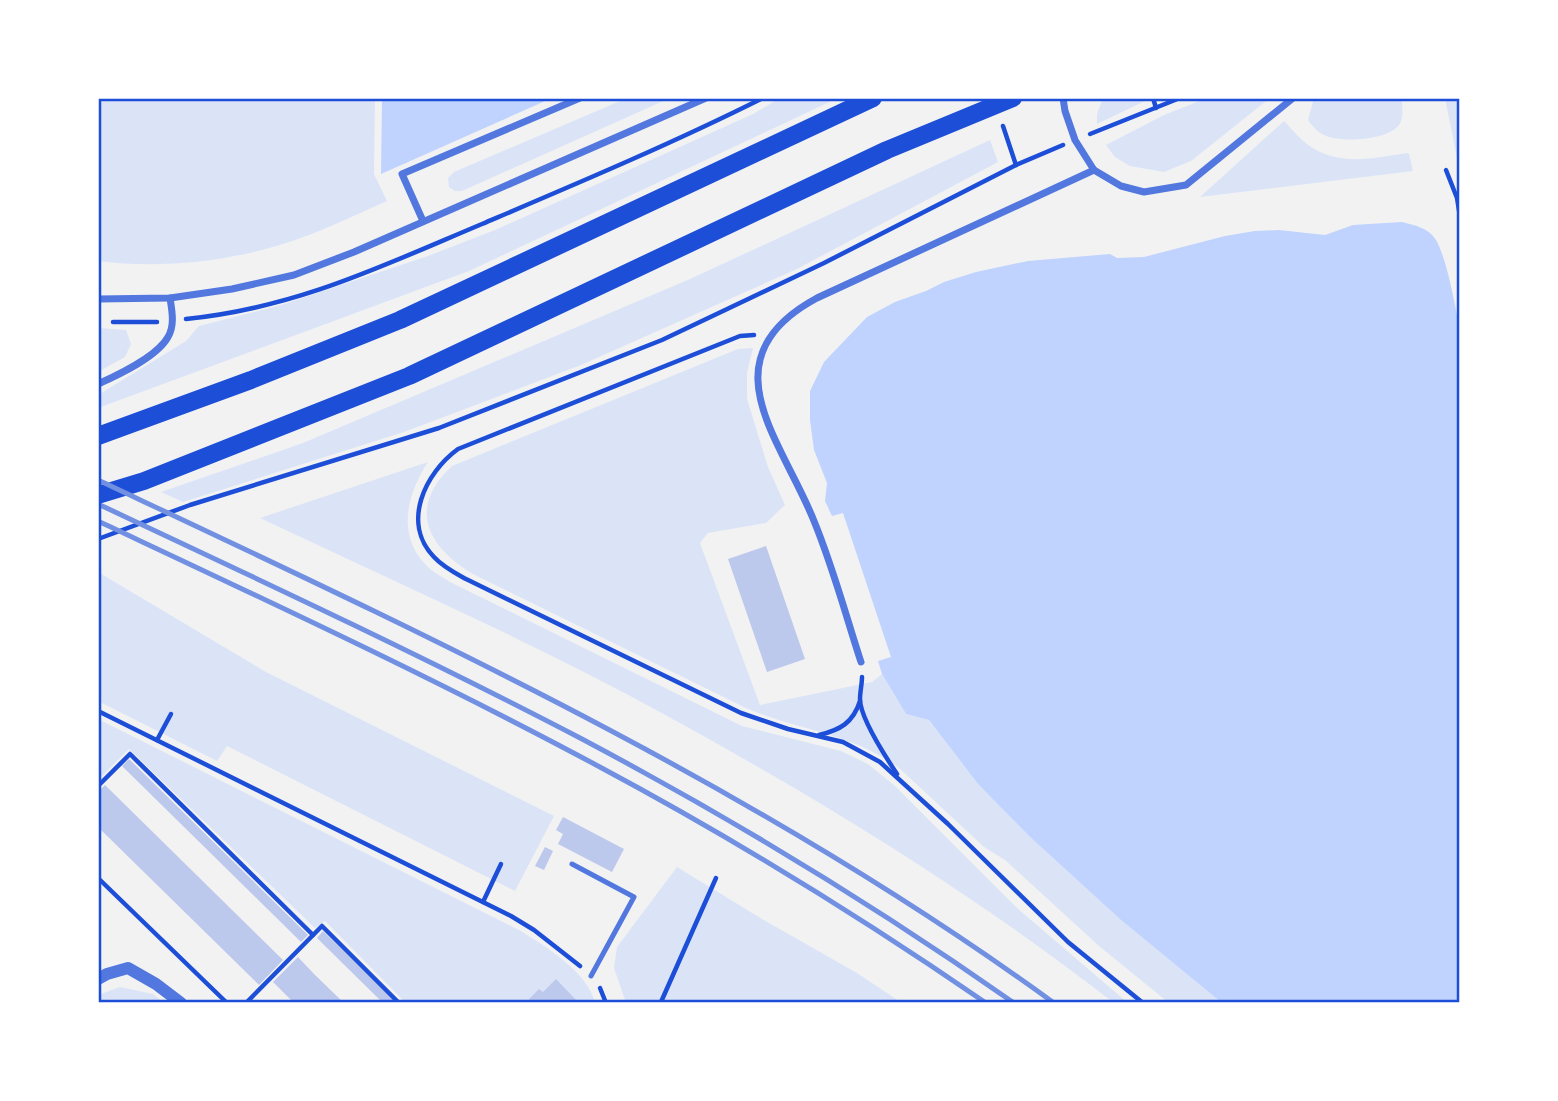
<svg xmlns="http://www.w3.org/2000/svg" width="1558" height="1101" viewBox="0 0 1558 1101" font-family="Lato,sans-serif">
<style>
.green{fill:#dbe4f7}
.water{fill:#bfd3fe}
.building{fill:#bdc9ec}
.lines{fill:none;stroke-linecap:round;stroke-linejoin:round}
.path{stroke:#1d4ed8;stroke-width:4.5}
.service{stroke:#5277de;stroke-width:5}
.minor{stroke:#5277de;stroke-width:7}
.tertiary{stroke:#5277de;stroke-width:12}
.primary{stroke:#1d4ed8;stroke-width:18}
.rail{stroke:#7290e2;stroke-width:5}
.neatline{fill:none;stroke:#1d4ed8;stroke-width:2.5}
</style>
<rect width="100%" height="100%" fill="#f2f2f2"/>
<!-- green -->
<g class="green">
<path d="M98 98H375L374 174 387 201C353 216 319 233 283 244 225 262 159 269 98 261Z"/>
<polygon points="627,98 670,98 462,191 455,191 449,187 448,178 454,172"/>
<polygon points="780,98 838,98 469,271 98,408 98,395 186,341 199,326 281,305 428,256 495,230 753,114"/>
<polygon points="1103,98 1143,98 1145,101 1097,124 1097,114"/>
<polygon points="1207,98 1270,98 1191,161 1164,172 1130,166 1115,157 1106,145 1164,115"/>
<path d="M1314 98H1402C1402 107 1404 118 1399 125 1388 140 1345 142 1329 137 1319 134 1314 128 1308 120Z"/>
<polygon points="1445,98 1460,98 1460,169 1459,168"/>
<path d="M1284 121C1293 130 1302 142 1313 148 1342 166 1375 158 1407 153L1409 154 1413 171 1200 197Z"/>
<polygon points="990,140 998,162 797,269 581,365 404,432 183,502 161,492 303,443 690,279"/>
<polygon points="98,328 126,330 131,344 125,357 98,372"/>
<path d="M753 348 747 373V399L768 467 785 505 766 523 708 533 700 543 760 705 872 682 882 674 906 714 929 720 978 784 1029 836 1121 920 1222 1003H1169L1099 946 1005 860 984 847 898 767C848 732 799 731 746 708L471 573C426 545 408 507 452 466L738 349Z"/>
<path d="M428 462C407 494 396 536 427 566 433 572 442 577 450 582L742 726 841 751 868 764 895 786 1017 908 1128 1003H1114C974 894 824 802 669 717 537 644 397 583 260 518Z"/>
<polygon points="98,572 266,672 554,816 515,891 227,746 217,761 98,701"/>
<path d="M98 719 519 930C545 946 588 972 595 1003H579L556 980 532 1003H406L325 921 315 928 129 749 98 780Z"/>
<polygon points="677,867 762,919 857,973 902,1003 626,1003 614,968 617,947"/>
<polygon points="120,987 153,994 164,1003 98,1003 98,995"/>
</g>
<!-- water -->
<g class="water">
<polygon points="382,98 552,98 381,174"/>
<path d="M1402 222C1414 225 1429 228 1436 240 1448 262 1454 303 1460 328V1003H1222L1121 920 1029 836 978 784 929 720 906 714 882 674 878 661 891 657 843 513 832 516 825 501 827 483 814 450 810 420V391L824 362 867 317 895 302 926 291 944 282 976 272 1028 261 1110 254 1117 258 1144 257 1225 236 1255 231 1279 230 1325 235 1353 225Z"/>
</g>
<!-- building -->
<g class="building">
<polygon points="766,546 805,659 767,672 728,559"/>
<polygon points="129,759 308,935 301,942 122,766"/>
<polygon points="105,785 283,960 259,985 98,827 98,792"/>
<polygon points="563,817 624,849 612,872 558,844 563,834 556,830"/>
<polygon points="545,847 553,851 544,870 535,866"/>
<polygon points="323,931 397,1003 383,1003 317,938"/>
<polygon points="298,957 315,975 344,1003 294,1003 273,982"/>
<polygon points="556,979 579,1003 532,1003 529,999 539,989 543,992"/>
</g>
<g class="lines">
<!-- path -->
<g class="path">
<polyline points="1153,98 1156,108"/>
<polyline points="1003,126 1016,165"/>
<polyline points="1090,134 1180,98"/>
<polyline points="1446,170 1457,198 1460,217"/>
<polyline points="1460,260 1460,281"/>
<path d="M186 319C296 308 382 266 482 224 576 184 671 144 763 98"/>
<polyline points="113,322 157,322"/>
<path d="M754 335 740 336 458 449C425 473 401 523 434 557 443 567 455 573 466 579L741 713 788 729 843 742 880 762 948 824 1068 942 1143 1003"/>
<polyline points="98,539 190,505 439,428 662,340 824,263 1016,165 1063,145"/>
<path d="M862 677C862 684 860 692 860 699 860 718 887 759 897 774"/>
<polyline points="98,711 511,916 534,930 580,966"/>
<path d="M819 735C840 730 853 723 860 701"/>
<polyline points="157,740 171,714"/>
<polyline points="98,786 130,754 313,935"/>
<polyline points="98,878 227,1003"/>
<polyline points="483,902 501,864"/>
<polyline points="600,988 606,1003"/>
<polyline points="661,1002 716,878"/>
<polyline points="246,1003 322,926 399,1003"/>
</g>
<!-- service -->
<g class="service">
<polyline points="98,305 98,328"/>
<polyline points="572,864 634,897 591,976"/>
</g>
<!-- minor -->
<g class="minor">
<polyline points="1063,98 1065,111 1075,140 1094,170 1121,186 1144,192 1186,185 1293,98"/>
<polyline points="423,221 402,174 580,98"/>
<polyline points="98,299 170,298 232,289 294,275 354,252 706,98"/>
<path d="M98 384C118 375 157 357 168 337 175 325 172 311 170 298"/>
<path d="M861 662C846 616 833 567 814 521 782 440 704 359 817 298L1094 170"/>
</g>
<!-- tertiary -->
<polyline class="tertiary" points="98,979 107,974 128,968 156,984 181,1003"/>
<!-- primary -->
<g class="primary">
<polyline points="98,436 251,380 400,320 873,98"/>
<polyline points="98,495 144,481 409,376 887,150 1013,98"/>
</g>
<!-- rail -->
<g class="rail">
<path d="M98 480C427 635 759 788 1054 1003"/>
<path d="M98 504C260 580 423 656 582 739 731 818 876 906 1014 1003"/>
<path d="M98 521C266 600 434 678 598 766 731 837 861 917 986 1003"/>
</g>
</g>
<!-- border -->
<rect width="1558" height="1101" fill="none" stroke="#ffffff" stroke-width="200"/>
<rect x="100" y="100" width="1358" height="901" class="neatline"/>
</svg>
